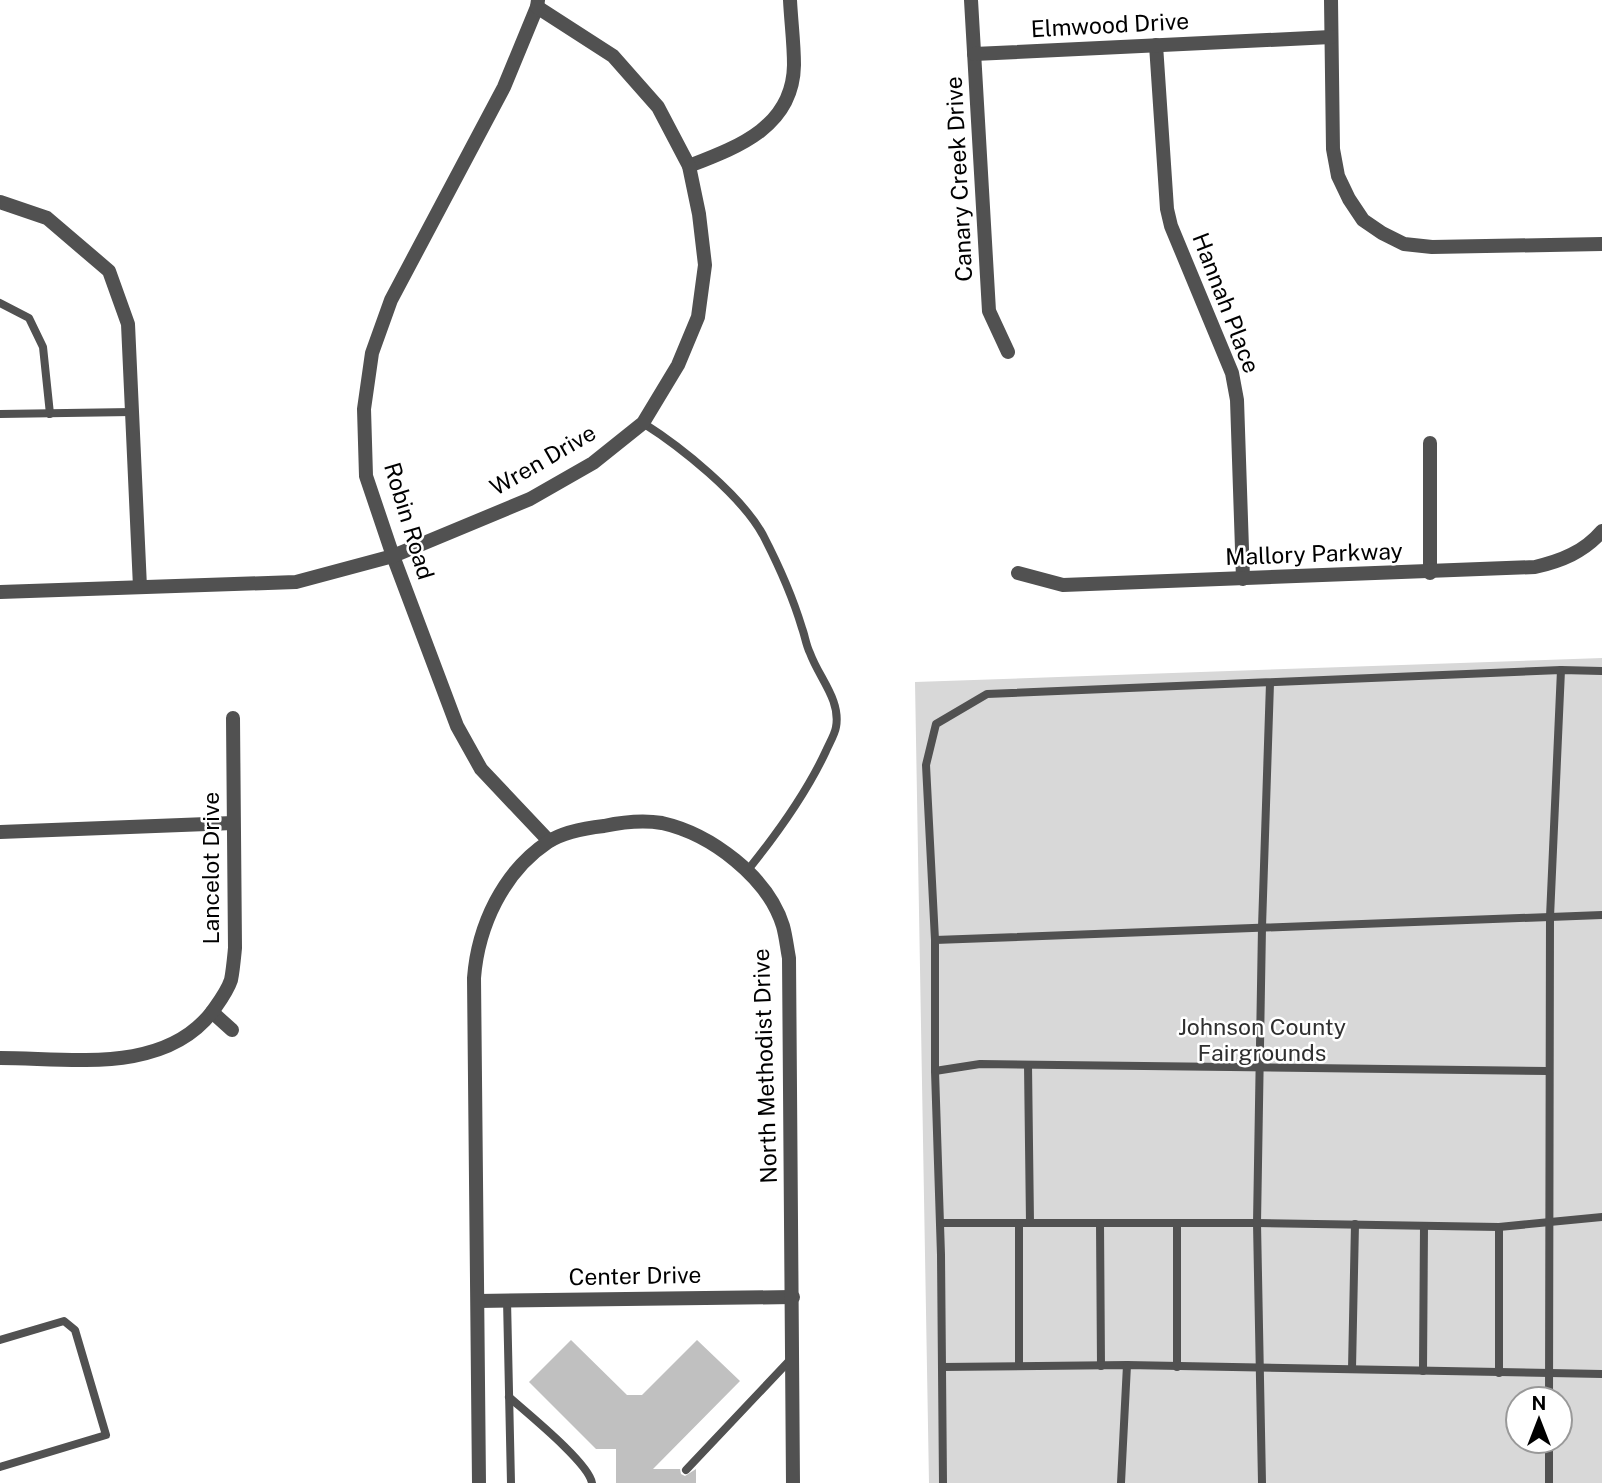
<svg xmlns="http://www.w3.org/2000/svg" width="1602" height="1483" viewBox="0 0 1602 1483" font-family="'Public Sans',sans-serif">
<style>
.green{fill:#d8d8d8;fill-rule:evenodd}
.building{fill:#c0c0c0}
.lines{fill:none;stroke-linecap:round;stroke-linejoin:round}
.service{stroke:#515151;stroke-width:8}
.minor{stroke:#515151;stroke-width:14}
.labels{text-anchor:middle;stroke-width:5;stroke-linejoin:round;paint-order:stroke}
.street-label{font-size:23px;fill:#000;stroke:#fff}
.park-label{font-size:23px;fill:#2f2f2f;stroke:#fff}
</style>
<rect width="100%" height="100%" fill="#fff"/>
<!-- green -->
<path class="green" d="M1602 658V1483H929L915 682ZM1518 1399H1560V1441H1518Z"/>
<!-- building -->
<polygon class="building" points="571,1340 627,1395 642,1395 697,1340 740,1381 653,1469 680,1469 681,1474 685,1476 696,1469 696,1483 616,1483 616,1449 596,1449 529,1382"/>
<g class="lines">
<!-- service -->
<g class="service">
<polyline points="0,303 29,318 43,347 50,414"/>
<polyline points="0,414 132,412"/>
<path d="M643 423C681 447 741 495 763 535 777 562 793 598 802 628 805 636 806 645 810 653 819 678 841 700 836 727 835 734 829 744 826 751 806 794 777 834 747 871"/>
<polyline points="935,940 1602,915"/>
<polyline points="1028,1065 1030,1223"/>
<polyline points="935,1071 980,1064 1548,1071"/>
<polyline points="940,1223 1257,1223 1499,1227 1602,1217"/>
<polyline points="1019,1223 1019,1366"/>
<polyline points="1100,1223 1101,1366"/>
<polyline points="1499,1227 1499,1373"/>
<polyline points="507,1300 511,1483"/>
<polyline points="0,1340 64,1321 75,1330 106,1435 0,1467"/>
<polyline points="942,1367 1127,1365 1602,1374"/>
<polyline points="1177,1367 1177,1223"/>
<polyline points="1352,1369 1355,1224"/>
<polyline points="1423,1371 1424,1226"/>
<path d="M509 1397C527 1413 589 1463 592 1483"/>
<polyline points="1549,1399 1550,917 1561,670"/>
<polyline points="686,1470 790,1360"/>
<polyline points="943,1483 941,1255 935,1071 935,940 926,765 936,724 987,694 1561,670 1602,671"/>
<polyline points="1121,1483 1127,1365"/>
<polyline points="1262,1483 1257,1223 1262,927 1270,683"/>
<polyline points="1549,1483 1549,1441"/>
</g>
<!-- minor -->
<g class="minor">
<polyline points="538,0 537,7 504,87 391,300 372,353 364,409 366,476 393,556 457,726 481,769 549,841"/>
<polyline points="971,0 989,311 1008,352"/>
<polyline points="1331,0 1333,149 1338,176 1349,199 1363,220 1382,233 1404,244 1432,247 1602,244"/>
<polyline points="1156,45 1167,209 1171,226 1232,373 1237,400 1243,579"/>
<polyline points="974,54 1331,37"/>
<path d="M689 166C738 147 793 127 794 65 794 43 791 21 790 0"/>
<polyline points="0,202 47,218 109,271 128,324 140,587"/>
<polyline points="1430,443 1430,573"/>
<path d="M1018 573 1063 585 1535 567C1561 561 1584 552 1602 531"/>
<polyline points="0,592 296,582 393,556 530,499 593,463 643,423 678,365 698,317 705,265 699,214 689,166 658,107 613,56 537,7"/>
<polyline points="0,832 233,823"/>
<polyline points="212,1012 232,1030"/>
<path d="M0 1058C70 1058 163 1075 212 1012 219 1002 227 992 231 980 233 970 234 958 235 948L233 718"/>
<polyline points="478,1301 793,1297"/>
<path d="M479 1483 474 978C478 926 503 872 548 842 563 832 586 828 604 826 623 822 643 820 662 823 711 834 768 877 783 926 786 937 787 948 789 958L793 1483"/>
</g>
</g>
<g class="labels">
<!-- street labels -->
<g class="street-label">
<text transform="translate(1110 25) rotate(-3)" y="8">Elmwood Drive</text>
<text transform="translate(959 179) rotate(-93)" y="8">Canary Creek Drive</text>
<text transform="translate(1226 303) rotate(69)" y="8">Hannah Place</text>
<text transform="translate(543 460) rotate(-30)" y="8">Wren Drive</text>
<text transform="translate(409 521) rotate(73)" y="8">Robin Road</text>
<text transform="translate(1314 554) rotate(-2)" y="8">Mallory Parkway</text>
<text transform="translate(211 868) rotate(-90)" y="8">Lancelot Drive</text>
<text transform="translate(765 1066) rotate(-92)" y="8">North Methodist Drive</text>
<text transform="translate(635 1276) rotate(-1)" y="8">Center Drive</text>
</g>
<!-- park labels -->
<g class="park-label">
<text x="1262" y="1035">Johnson County<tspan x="1262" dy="26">Fairgrounds</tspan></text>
</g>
</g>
<!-- north arrow -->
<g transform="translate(1539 1420)"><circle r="33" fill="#ffffff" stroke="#999999" stroke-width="2"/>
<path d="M0-5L12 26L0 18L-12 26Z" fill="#000000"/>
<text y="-10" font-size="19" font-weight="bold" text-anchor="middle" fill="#000000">N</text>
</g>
</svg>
